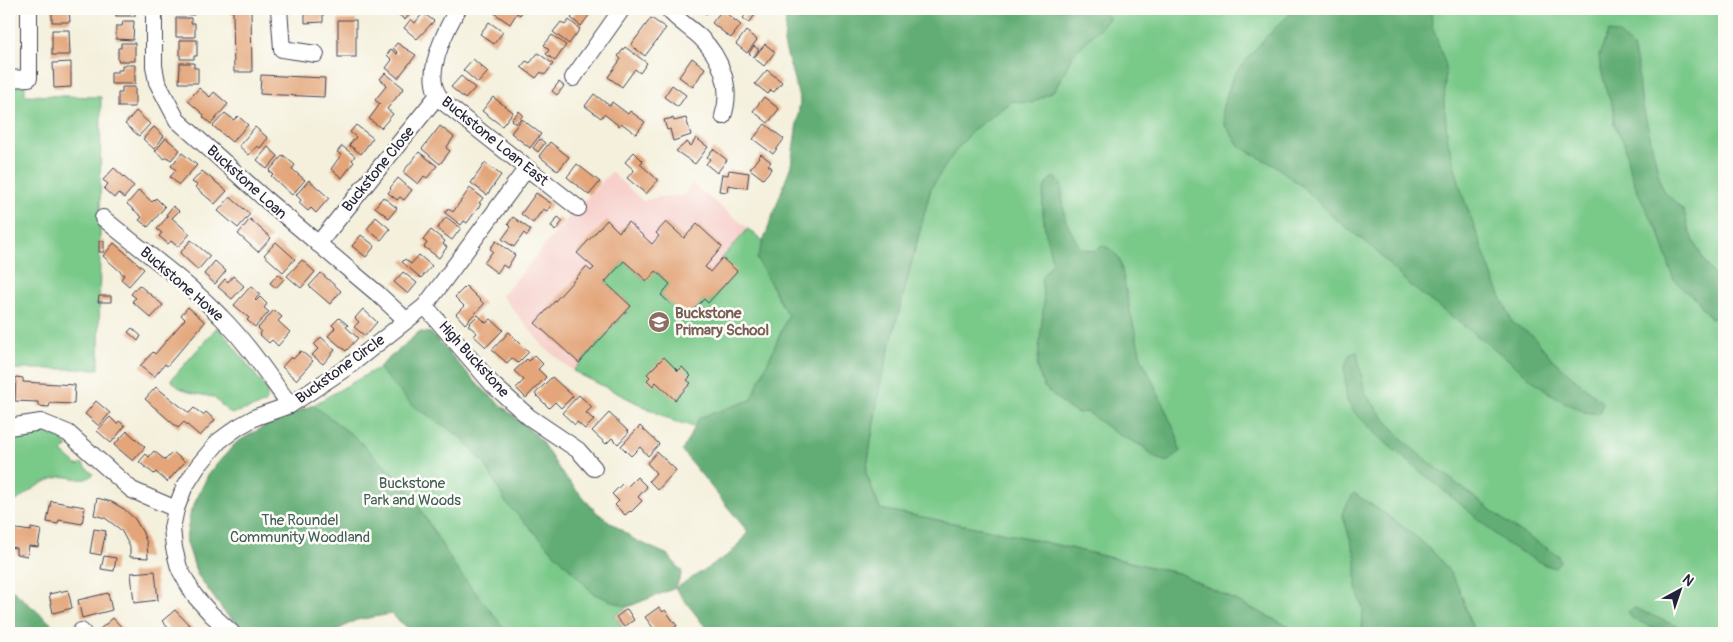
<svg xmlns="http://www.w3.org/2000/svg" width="1733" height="642" viewBox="0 0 1733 642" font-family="Pangolin,sans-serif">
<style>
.built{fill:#f7d0cc}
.green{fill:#79c989;stroke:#4e7662}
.forest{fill:#62ad75;stroke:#426858}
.building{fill:#e3a579}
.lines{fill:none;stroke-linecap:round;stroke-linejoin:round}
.minor-casing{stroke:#424153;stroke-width:18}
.minor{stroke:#fff;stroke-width:16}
.labels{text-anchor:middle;stroke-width:5;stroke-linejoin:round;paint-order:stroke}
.street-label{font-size:15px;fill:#22223b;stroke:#fdfcf7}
.education-label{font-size:15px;font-weight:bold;fill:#785e54;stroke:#fdfcf7;text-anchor:start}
.park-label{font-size:15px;fill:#405c56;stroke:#fdfcf7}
</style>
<rect width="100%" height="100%" fill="#fdfcf7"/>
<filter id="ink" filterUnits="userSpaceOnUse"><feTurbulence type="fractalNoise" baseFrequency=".02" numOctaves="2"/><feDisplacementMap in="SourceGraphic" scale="10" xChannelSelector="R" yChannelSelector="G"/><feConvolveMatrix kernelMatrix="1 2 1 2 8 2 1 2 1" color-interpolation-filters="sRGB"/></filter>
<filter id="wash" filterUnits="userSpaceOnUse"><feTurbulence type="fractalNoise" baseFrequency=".0096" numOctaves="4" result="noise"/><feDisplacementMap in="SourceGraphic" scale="20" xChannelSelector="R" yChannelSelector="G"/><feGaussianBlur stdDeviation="1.12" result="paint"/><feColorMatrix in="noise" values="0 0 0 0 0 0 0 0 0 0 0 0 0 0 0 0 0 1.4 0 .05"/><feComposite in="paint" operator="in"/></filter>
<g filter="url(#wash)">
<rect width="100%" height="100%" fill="#f4f0dc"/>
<!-- built -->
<polygon class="built" points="611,172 643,201 660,197 683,196 692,184 809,276 677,423 573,371 544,347 502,296 569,217"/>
<!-- green -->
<g class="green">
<polygon points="937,9 1724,9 1724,633 1302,633 1181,574 1001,532 880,509 866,474 880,384 931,188"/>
<polygon points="9,85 25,85 25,95 101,97 99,369 9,369"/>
<polygon points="748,229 809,276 759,437 677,423 573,371 631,306 605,282 624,261 646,281 656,271 670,284 661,295 686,318 704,299 708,303 736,272 722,258"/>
<polygon points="218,326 267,390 267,399 264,404 231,414 213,397 192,393 178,387 171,380"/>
<polygon points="419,332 431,333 479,386 539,438 561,472 596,512 635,540 668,555 682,572 675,588 627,607 615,616 622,627 614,633 414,633 391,614 356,620 332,633 250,633 225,613 197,574 186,539 191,511 209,473 236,443 265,426 313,405 378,368"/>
<path d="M38 428 60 437 68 446 62 452 78 466 82 463 93 474C84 485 72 475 60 477 40 481 24 495 9 507V431Z"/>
</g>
<!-- forest -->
<g class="forest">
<polygon points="772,9 1106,9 1109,19 1073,55 1055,90 1032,103 1012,101 973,130 954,153 931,188 880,384 866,473 880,509 1001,532 1181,574 1302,633 710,633 675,588 627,607 594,594 506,503 485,464 461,437 411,404 378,368 419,332 431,333 479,386 539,438 561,472 596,512 635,540 668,555 682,572 676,588 731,553 748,532 682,451 699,418 751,400 788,316 757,259 791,165 800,101 784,44 786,17"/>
<polygon points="1295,9 1431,9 1432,25 1446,66 1444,103 1448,142 1463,196 1496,286 1513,323 1534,337 1552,359 1603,403 1599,414 1584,412 1560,400 1532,380 1505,357 1408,284 1373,248 1333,217 1304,188 1277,167 1240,147 1225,125 1222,109 1233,76 1265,38"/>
<path d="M1608 32 1618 33 1633 47 1638 68 1639 89 1662 189 1684 211 1689 231 1702 257 1723 289C1726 297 1725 308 1723 316L1711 319 1697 300 1685 291 1673 278 1659 232 1648 213 1637 190 1628 164 1625 145 1614 124V109L1607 93 1600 65 1599 56Z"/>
<path d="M1055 177 1061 184 1065 219 1080 248 1094 251 1102 245 1112 250 1120 260 1130 311 1142 360 1153 382 1177 436 1180 452 1167 462 1155 458 1142 446 1114 432 1087 412 1078 413 1068 408 1044 387 1037 368 1044 302 1041 278 1053 262C1047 246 1036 194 1048 181 1050 179 1053 178 1055 177Z"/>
<polygon points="1357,352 1365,393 1380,413 1396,432 1415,451 1514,528 1558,555 1560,562 1554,568 1543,564 1508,545 1465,508 1387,444 1353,411 1347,401 1344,369 1350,354"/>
<polygon points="313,405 355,437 408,489 456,568 508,633 414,633 391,614 356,620 332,633 250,633 225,613 197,574 186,539 191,511 209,473 236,443 265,426"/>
<path d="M1354 493C1389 517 1442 548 1459 589 1465 603 1468 619 1475 633H1362L1363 608 1356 588V558L1342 513Z"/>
<polygon points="9,587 62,633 9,633"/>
<polygon points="1635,608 1690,632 1692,633 1665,633 1633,619 1628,612"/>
</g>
<g id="blocks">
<!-- building -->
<g class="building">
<polygon points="52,9 69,9 70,22 52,22"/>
<rect x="116" y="9" width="19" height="7"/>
<polygon points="177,9 194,9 194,15 177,14"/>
<polygon points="228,9 251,9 252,72 234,72 233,11 228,11"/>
<polygon points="305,9 323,9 323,22 305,23"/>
<polygon points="396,9 414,9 405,20 394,11"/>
<polygon points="497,9 524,9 520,15 517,13 510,24 494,13"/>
<polygon points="570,9 591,9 593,10 581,26 571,18 575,13"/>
<polygon points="700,9 710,9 706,14"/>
<polygon points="751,9 757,12 749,23 743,18"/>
<polygon points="722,10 741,25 731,38 712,23"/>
<polygon points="423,13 434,21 417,39 404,28 411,19 415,23"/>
<polygon points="176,18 191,18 191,23 195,23 195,37 176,37"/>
<polygon points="651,18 666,28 645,56 631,45"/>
<rect x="338" y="20" width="18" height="37"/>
<polygon points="569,20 580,29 569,44 553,32 561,22 565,25"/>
<polygon points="123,21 134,21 133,40 116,39 116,26 122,26"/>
<polygon points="489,22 503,32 494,44 480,34"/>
<polygon points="52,30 69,30 70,55 52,55"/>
<polygon points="746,31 757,40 747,53 736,44"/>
<polygon points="552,35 566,45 555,61 546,54 549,50 544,45"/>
<polygon points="180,40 197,40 197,56 194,56 194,59 180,59"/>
<polygon points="121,43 135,43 135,61 118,61 118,48 121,48"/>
<polygon points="397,43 416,55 398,78 386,68 392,60 387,55 391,49 397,54 398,53 393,48"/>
<polygon points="765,44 775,52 764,66 754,58"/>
<polygon points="754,46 759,50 753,57 749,53"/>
<polygon points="625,47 647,63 640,73 635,69 622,87 608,77 621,59 618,56"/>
<polygon points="538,53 553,64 545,75 541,72 536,78 521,67 526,61 530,63"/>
<polygon points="692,58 705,68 693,87 679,77"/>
<polygon points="473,59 488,72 478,83 463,70"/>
<polygon points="71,62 71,87 54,88 53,63"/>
<polygon points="180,63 194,63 194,68 198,68 198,83 179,83"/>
<polygon points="122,65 135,65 135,84 111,84 111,72 118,72 118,70 122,70"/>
<polygon points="767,70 782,82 774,92 771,90 768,94 755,84"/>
<polygon points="385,73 404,88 387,109 393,114 381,128 369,119 380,104 375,100 387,85 380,79"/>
<polygon points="261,75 325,78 324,97 260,94"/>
<polygon points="461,76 475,88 465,99 451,87"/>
<polygon points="559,82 564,86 557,95 552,91"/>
<polygon points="672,85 686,95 678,107 664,97"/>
<polygon points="122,87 135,87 135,107 118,107 118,93 122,93"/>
<polygon points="199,88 210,97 214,92 228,104 211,124 203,117 204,115 188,101"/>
<polygon points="594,94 610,106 612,102 628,114 630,111 645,122 636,134 621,123 619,126 604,114 601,118 585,106"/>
<polygon points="493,97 513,112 502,126 482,111"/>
<polygon points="764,97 779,109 768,123 753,111"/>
<polygon points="136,111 150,124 139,136 125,124"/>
<polygon points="519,111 523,115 516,124 511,120"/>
<polygon points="225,113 234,120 238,116 248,125 232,142 213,126"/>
<polygon points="673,118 674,121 686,118 691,135 673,141 670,129 667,130 664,120"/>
<polygon points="522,119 541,134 530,148 511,133"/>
<polygon points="765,124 784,139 773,154 753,139"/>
<polygon points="356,125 373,138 361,154 349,145 356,137 350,132"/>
<polygon points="440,126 454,137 446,148 450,151 440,164 422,149"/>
<polygon points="154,127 164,136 154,149 143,139"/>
<polygon points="255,127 268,138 260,148 257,146 249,155 239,146"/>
<polygon points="166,138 180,150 171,160 167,157 165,159 155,151"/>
<polygon points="696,138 708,147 695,164 676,151 687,142 691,146"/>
<polygon points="540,139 545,143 538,152 533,148"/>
<polygon points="550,142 569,157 558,171 539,156"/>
<polygon points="342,146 355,156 352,160 354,162 342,178 331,169 341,155 337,152"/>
<polygon points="268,147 278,156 267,169 257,160"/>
<polygon points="713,149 727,160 717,173 706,164 710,159 707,157"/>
<polygon points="419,152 437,166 427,178 424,176 418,184 403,172"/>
<polygon points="634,152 643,161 640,164 658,180 646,194 627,178 634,170 625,162"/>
<polygon points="182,153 197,165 179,185 170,177 176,170 171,166"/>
<polygon points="761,154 771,162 768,165 772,168 763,179 750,169"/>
<polygon points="283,155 295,165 292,169 305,180 292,195 271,176 273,174 269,171"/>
<polygon points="485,163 501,175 487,195 471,183"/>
<polygon points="577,164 600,182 589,195 567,177"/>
<polygon points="114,168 134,186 124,198 118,193 114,198 104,189 108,184 103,180"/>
<polygon points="729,170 749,173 747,188 728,185 727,192 719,191 722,174 728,175"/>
<polygon points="202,171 227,191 215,204 195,187 197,185 192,182"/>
<polygon points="398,178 412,190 404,200 400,197 397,200 388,193 391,189 390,188"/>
<polygon points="309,180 329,198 316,213 311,208 308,211 299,203 301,200 296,195"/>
<polygon points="470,188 483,198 479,203 481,204 467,223 464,221 461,225 445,213 448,208 453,212"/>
<polygon points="139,190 152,202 156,198 165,207 148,227 139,220 142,217 127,204"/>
<polygon points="536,193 552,204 547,211 543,209 533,223 521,214"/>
<polygon points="230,197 250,214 238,228 218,211"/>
<polygon points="383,197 397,208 389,218 375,207"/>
<polygon points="173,206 179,211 172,218 190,234 178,247 171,241 168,244 159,236 162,233 157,229 168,216 166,215"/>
<polygon points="376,217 390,229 381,240 367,229"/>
<polygon points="446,217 461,228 452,240 437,229"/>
<polygon points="513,217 531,230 527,236 524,233 514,247 502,239 511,227 508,224"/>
<polygon points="558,217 563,221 555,231 551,226"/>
<polygon points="250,219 271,238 258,252 238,234"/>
<polygon points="607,220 619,232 628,222 652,244 659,236 656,233 666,222 684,238 697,224 722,247 705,267 710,272 722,258 737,271 708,303 704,299 686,318 661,295 670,284 656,271 647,281 624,261 605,282 631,306 579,363 535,323 586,267 591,271 594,268 577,253"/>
<polygon points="431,230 445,241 443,244 447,247 439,258 424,247 427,243 423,240"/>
<polygon points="361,235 375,246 366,257 352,246"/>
<polygon points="191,240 210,256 198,270 180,253"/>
<rect x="99" y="241" width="5" height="11"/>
<polygon points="496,241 515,255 507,268 503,265 497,273 484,263 493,251 490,249"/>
<polygon points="276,242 295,259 283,272 264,255"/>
<polygon points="114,243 144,269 129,286 121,279 124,275 103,256"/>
<polygon points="419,255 432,266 421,278 402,262 405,259 411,264"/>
<polygon points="302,260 315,272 301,288 287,276"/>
<polygon points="215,261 226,271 215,284 204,274"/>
<polygon points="403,272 417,283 408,294 394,282"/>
<polygon points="321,273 341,291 330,304 309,286"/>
<polygon points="278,274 284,279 276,288 270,283"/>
<polygon points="233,276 244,286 232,299 218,287 225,279 228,282"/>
<polygon points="139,285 163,305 151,318 132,301 136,298 131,294"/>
<polygon points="251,286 260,294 255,300 256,301 260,297 267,304 264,308 269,312 255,327 247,320 249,318 234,305"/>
<polygon points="466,286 484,304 465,324 456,314 464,306 455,297"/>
<polygon points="99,296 111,296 111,302 98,302"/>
<polygon points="188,307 205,322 167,366 165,364 154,377 140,366 153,352 155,354 185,319 181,315"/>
<polygon points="363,309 377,322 365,336 354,327 359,322 355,318"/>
<polygon points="274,310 282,317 278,321 290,332 278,346 272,340 269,343 259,334 261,331 258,328"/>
<polygon points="478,315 486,323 491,319 503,330 486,347 474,336 477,333 468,325"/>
<polygon points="339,318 348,325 346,327 358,338 346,351 328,336 335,328 332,325"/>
<polygon points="132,328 141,336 138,341 128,332"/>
<polygon points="509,332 529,352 518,363 512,358 507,363 492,350"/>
<polygon points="321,337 335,350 323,364 312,355 318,349 314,345"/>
<polygon points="301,351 313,361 296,380 282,367 291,357 293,359"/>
<polygon points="534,355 543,364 538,369 546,377 526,398 516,388 524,380 514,371 527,359 529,361"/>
<polygon points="664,357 678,371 682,367 691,376 687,380 691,383 675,400 656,382 653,386 647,380 650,377 647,374"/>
<polygon points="16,377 23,378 23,382 75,385 74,404 50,403 49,407 38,406 38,402 15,401"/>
<polygon points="552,377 573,396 561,408 555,402 549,408 535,394"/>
<polygon points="156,387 189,413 194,408 203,415 206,412 215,420 200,436 184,422 178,428 145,399"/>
<polygon points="579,395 592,407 586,413 594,420 585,429 577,422 575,425 562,413"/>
<polygon points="96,401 110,413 99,426 85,414"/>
<polygon points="609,413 629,432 618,444 612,438 606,444 592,431"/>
<polygon points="110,417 117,424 119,421 125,426 111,443 97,431"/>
<polygon points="640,426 659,444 648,456 640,447 631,456 621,446"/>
<polygon points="127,431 145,447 133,461 114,445"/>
<polygon points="154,451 165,460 173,452 185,462 167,482 156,472 154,474 139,462 146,454 149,457"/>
<polygon points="657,452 676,470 658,490 649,481 656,473 647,463"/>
<polygon points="637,477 647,487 638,497 642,501 631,512 630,511 625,515 615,505 619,501 612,494 623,483 627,487"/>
<polygon points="97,498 112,502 124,509 135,519 142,531 147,543 148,558 130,557 130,547 121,530 105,518 94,515"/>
<polygon points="51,501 85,507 82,524 59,520 58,524 47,522"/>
<polygon points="9,528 31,531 31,528 41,530 38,547 29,546 27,556 16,554 16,548 9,547"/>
<polygon points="94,529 106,531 101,555 90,553"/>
<polygon points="104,556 116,558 114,571 101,569"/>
<polygon points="155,571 158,600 134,603 131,573"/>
<polygon points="68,590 72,608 53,613 49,594"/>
<polygon points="108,593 112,610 82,618 78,600"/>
<polygon points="659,607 663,612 665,610 677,626 674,628 678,633 657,633 645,617"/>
<polygon points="627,609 634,620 624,627 616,617"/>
<polygon points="175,610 194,630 191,633 173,633 162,621"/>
<polygon points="113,618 127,633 104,633 100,629"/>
</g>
</g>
</g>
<g filter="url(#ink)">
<use href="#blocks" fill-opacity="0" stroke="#424153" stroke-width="1"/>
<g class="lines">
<!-- minor casing -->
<g class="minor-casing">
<g id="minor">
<polyline points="154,9 154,66 157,82 177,120 264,198 378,294 406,320"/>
<polyline points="279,9 282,49 316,54"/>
<path d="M458 9C447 27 430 63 434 84 435 91 439 97 443 102L578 208"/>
<path d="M668 9C677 20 689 27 700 37 721 57 733 88 723 116"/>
<polyline points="573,78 622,9"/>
<polyline points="9,79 29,78 29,9"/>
<path d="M103 218C142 251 186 280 221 317 247 343 268 375 290 405"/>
<polyline points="318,244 438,95"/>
<polyline points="425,306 492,384 529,417 578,450 594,468"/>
<polyline points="9,427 41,422 68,433 132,490 176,509"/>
<polyline points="81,631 83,633"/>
<polyline points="232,633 211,614 194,595 179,568 174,548 172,528 176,509 184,488 198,466 219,441 238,427 256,417 290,405 349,366 425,306 527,168"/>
</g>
</g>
<!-- minor -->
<use href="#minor" class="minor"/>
</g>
</g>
<!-- icons -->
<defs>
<g id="school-disc" transform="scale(1.125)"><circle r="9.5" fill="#8d6e63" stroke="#fdfcf7"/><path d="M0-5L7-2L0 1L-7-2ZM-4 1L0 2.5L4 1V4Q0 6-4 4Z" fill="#fff"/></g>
</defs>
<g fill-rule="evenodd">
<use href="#school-disc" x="659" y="322"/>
</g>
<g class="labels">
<!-- street labels -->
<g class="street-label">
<text transform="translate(495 141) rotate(39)" y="5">Buckstone Loan East</text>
<text transform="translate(378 169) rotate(-51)" y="5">Buckstone Close</text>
<text transform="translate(247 182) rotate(42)" y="5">Buckstone Loan</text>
<text transform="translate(182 284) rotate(41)" y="5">Buckstone Howe</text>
<text transform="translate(474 359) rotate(48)" y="5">High Buckstone</text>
<text transform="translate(340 369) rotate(-36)" y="5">Buckstone Circle</text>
</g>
<!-- education labels -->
<g class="education-label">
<text x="675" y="318">Buckstone<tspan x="675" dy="17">Primary School</tspan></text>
</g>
<!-- park labels -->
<g class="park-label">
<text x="412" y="488">Buckstone<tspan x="412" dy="17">Park and Woods</tspan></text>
<text x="300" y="525">The Roundel<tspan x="300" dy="17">Community Woodland</tspan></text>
</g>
</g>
<!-- margin -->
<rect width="1733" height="642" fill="none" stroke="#fdfcf7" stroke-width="30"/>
<!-- north arrow -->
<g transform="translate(1680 590) rotate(40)" stroke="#fdfcf7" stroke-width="4" paint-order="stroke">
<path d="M0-4L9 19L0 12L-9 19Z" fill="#22223b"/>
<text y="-8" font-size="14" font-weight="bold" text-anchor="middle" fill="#22223b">N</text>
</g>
</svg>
